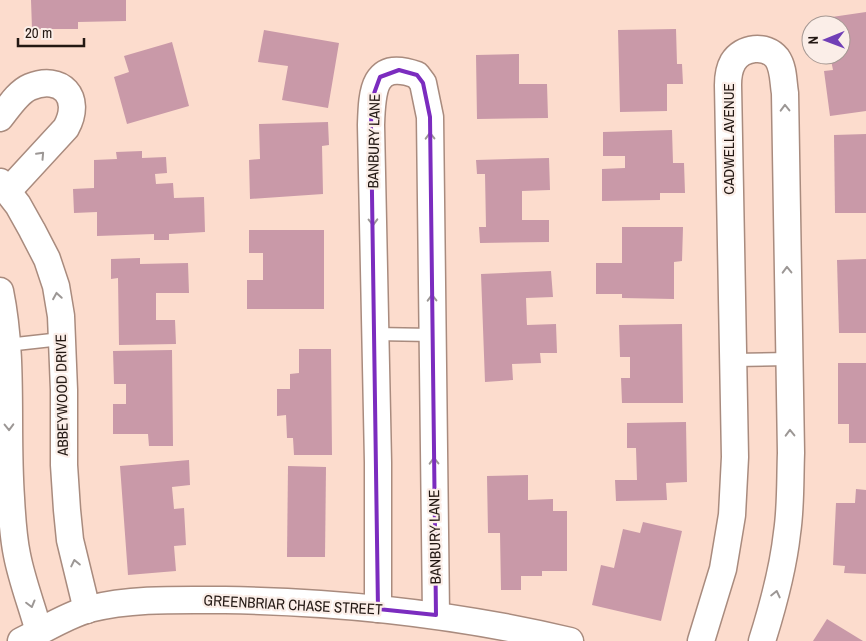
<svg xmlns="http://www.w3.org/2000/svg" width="866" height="641" viewBox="0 0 866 641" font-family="'Archivo Narrow',sans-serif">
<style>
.building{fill:#c999a8}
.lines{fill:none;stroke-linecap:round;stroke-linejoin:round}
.lane-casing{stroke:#a98b7e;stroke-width:15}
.street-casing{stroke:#a98b7e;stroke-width:29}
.lane{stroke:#fff;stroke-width:12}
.street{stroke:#fff;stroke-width:26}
.oneway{stroke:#9c9795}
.marked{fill:none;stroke:#7b2cbf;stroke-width:4;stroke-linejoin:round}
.labels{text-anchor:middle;stroke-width:4.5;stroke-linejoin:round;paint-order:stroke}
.street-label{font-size:15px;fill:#231813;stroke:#fbeee8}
</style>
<rect width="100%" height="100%" fill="#fcdccd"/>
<!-- building -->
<g class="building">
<polygon points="31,0 126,0 126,21 78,22 78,29 32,29"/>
<polygon points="866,12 866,111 830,116 824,71 833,70 830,55 841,55 841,25 826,25 825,18"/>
<polygon points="676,29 677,64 682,64 683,84 667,84 667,111 620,112 618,30"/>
<polygon points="264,30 339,43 328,108 282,100 288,66 258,62"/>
<polygon points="172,42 189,106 127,124 114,77 129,72 124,56"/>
<polygon points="519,54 519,84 547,84 548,118 477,119 476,55"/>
<polygon points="328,122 329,145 322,146 323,194 250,199 249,160 260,159 259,124"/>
<polygon points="672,130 673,163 684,163 685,193 660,193 660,200 602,201 602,169 625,168 625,156 603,156 603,132"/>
<polygon points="866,134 866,213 835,213 834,135"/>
<polygon points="142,151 142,158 166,157 167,173 155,174 156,184 173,183 174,198 204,197 205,232 169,234 169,240 154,240 154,234 97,236 97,212 74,213 73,189 94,188 94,160 117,159 116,152"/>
<polygon points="549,158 550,190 522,191 522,220 549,220 549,242 480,243 479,227 486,227 485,174 477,174 476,160"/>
<polygon points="622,227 683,227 682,261 674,262 674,299 622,298 622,294 596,294 596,263 622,263"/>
<polygon points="249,230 324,230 324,309 247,309 247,280 263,280 263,253 249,253"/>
<polygon points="140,258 140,264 188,263 189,293 156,293 156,320 175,320 176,344 119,345 118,278 111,279 111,259"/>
<polygon points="866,259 866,333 839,333 837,260"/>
<polygon points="551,271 553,297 526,298 527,325 556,324 557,353 540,353 541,363 512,364 513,380 485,382 481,274"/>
<polygon points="682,324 683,403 622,403 621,378 630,378 630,357 620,357 619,325"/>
<polygon points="299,349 331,349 332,455 294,455 293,438 287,438 286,415 277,416 277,389 290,389 290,374 299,373"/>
<polygon points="172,350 173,446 149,446 148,434 113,434 113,404 126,404 126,384 114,384 113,351"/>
<polygon points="838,363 866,363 866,443 849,443 849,424 838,424"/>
<polygon points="686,422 687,482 666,483 667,500 616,501 615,480 637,480 636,448 627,448 627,423"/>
<polygon points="189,460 190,485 172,487 174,509 184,508 186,545 174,546 176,571 128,575 120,466"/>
<polygon points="288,466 326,467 325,557 287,557"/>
<polygon points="528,475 528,500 553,499 553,511 567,511 567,571 542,571 542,576 521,576 521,590 501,590 500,533 488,533 487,476"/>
<polygon points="856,489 866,490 866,574 844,573 845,566 833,565 836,503 855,503"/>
<polygon points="643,522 682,531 661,621 592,605 601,565 614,568 623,529 640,533"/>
<polygon points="827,619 863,641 813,641"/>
</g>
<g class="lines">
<!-- lane casing -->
<g class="lane-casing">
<g id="lane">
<polyline points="375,334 432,335"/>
<polyline points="7,345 61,339"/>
<polyline points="733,360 789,359"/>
</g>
</g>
<!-- street casing -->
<g class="street-casing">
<g id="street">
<path d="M0 118C8 108 18 92 30 87 61 74 83 97 66 128L8 191"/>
<polyline points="0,182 18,205 32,230 47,259 56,286 61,316 64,390 64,465 67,510 70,540 87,610"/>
<path d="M0 291C14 359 6 429 11 498 12 516 13 536 17 555 22 581 32 606 39 632"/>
<path d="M378 609V462L371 125C372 91 373 59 417 75L423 83 430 117 436 615"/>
<path d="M21 641C44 630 65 616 89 609 133 598 180 600 225 600 341 602 457 614 570 641"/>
<path d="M701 641 723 569 732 515 735 457 728 85C728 78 729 69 733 62 742 47 766 44 777 58 784 68 783 82 785 93L791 453C790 480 791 507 787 533 783 570 773 606 762 641"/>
</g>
</g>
<!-- lane -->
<use href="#lane" class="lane"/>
<!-- street -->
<use href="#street" class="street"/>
</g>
<!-- one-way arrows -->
<defs><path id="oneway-chevron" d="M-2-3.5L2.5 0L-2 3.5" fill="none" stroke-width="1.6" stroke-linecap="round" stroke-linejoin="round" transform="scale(1.25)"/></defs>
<g class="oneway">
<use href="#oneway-chevron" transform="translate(785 108) rotate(-91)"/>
<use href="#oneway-chevron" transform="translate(430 136) rotate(-91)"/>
<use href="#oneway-chevron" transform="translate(41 155) rotate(-47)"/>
<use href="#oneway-chevron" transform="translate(373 222) rotate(89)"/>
<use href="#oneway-chevron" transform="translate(787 270) rotate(-91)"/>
<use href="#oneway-chevron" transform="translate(57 296) rotate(-99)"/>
<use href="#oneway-chevron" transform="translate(432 298) rotate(-91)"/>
<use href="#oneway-chevron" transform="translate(9 427) rotate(89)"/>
<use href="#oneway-chevron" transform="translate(790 433) rotate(-91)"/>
<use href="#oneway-chevron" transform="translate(434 461) rotate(-91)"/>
<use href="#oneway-chevron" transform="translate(75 563) rotate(-102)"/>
<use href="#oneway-chevron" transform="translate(776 594) rotate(-77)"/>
<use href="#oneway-chevron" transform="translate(31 604) rotate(75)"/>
</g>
<!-- marked area -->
<path class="marked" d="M399 70 417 75 423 83 430 117 436 615 378 609 371 125 372 99 380 77Z"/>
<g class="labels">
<!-- street labels -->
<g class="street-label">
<text transform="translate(729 139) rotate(-90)" y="5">CADWELL AVENUE</text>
<text transform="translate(374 141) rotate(-89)" y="5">BANBURY LANE</text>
<text transform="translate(62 395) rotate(-91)" y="5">ABBEYWOOD DRIVE</text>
<text transform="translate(435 537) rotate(-91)" y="5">BANBURY LANE</text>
<text transform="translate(293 605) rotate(3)" y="5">GREENBRIAR CHASE STREET</text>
</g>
</g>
<!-- north arrow -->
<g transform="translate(826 40) rotate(269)"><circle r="24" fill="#fbeee8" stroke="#a59893"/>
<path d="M0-4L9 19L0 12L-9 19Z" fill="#713fb6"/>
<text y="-8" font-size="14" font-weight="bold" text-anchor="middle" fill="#231813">N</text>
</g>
<!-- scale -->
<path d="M18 38v8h66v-8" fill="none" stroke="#231813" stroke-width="2.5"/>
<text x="25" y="38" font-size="15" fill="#231813" stroke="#fbeee8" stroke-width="4" paint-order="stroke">20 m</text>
</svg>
